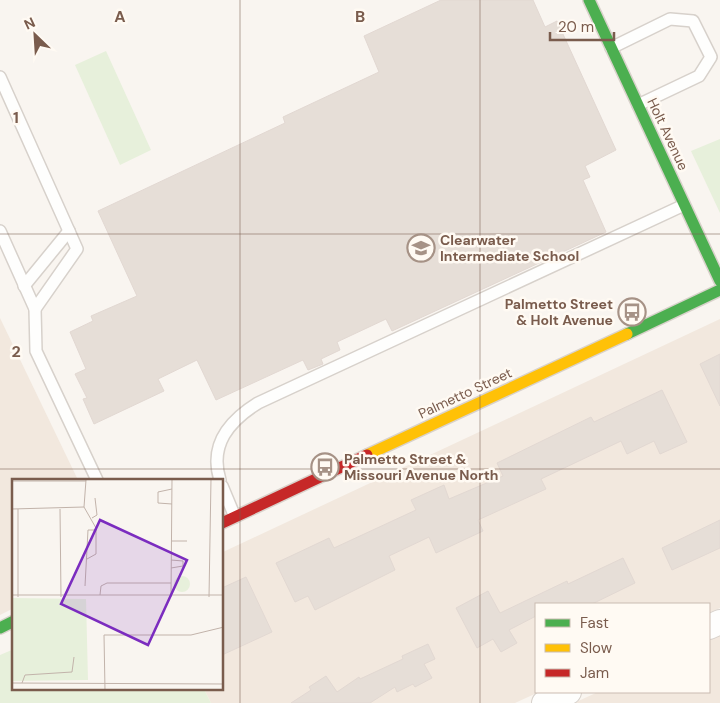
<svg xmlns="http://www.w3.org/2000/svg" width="720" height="703" viewBox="0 0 720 703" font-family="'DM Sans',sans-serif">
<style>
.residential{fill:#f2e8de}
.green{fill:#e7f0db}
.building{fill:#e6ded7;stroke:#e2d8d2}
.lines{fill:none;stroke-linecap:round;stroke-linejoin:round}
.lane-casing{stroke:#d7d1cb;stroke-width:14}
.street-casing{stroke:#d7d1cb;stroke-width:26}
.fast-casing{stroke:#d9d2cb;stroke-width:14}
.slow-casing{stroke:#d9d2cb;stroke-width:14}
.jam-casing{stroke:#d9d2cb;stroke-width:14}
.lane{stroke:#fefefd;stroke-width:11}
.street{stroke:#fefefd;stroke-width:24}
.fast{stroke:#4caf50;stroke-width:11}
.slow{stroke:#ffc107;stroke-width:11}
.jam{stroke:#c62828;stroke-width:11}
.grid{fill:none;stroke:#7a5c4d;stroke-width:1;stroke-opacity:0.55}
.labels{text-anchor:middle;stroke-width:5;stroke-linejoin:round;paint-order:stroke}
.street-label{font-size:14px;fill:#7a5c4d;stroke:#fffaf3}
.poi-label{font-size:14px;font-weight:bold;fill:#7a5c4d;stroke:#fffaf3;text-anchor:start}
.inset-road{fill:none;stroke:#c2b3aa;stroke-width:1}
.view{fill:#7b2cbf;fill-opacity:0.15;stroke:#7b2cbf;stroke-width:2.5}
.inset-edge{fill:none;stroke:#7a5c4d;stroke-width:2.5}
.grid-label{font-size:16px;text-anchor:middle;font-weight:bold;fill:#7a5c4d;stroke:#fffaf3;stroke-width:5;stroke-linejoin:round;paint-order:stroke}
</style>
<rect width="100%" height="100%" fill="#f9f5f0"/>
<!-- residential -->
<g class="residential">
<polygon points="0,318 78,480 14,480 14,608 0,615"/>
<polygon points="720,319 720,608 709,613 709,604 536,604 536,692 539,692 515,703 211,703 204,689 222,689 223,552"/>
<polygon points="720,635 720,703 574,703 598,692 709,692 709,640"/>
</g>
<!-- green -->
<g class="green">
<polygon points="106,51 151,150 120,165 75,65"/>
<polygon points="720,139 720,213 691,151"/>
<polygon points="14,649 14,689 204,689 211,703 0,703 0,655"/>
</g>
<!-- building -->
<g class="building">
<polygon points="441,0 533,0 545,27 557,21 616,150 585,166 590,177 583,180 606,232 392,331 386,319 337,342 340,350 321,359 323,364 308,370 303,360 216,400 197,360 158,379 164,391 94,424 83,399 87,398 75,374 86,369 70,332 93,321 91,316 137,296 98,211 285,123 283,117 379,72 364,36"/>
<polygon points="720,354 720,406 700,364"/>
<polygon points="662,390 687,442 660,454 654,441 627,454 621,441 541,479 546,489 478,520 483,531 436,553 429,537 389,556 395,570 315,610 308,596 295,602 276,563 329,538 334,548 416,510 411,500 444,485 449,499 503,476 497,463 591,417 594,422"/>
<polygon points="720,520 720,548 672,570 662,548"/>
<polygon points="623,558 635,583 592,604 536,604 536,616 509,630 517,643 501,652 493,639 477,648 456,608 488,591 500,613 567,581 568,584"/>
<polygon points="246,577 272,632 222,655 222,588"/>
<polygon points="428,644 435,659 424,664 432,678 415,687 413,684 397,692 395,687 370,703 291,703 311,690 309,687 326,676 337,692 359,677 360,679 403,659 402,656"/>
</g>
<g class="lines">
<!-- lane casing -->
<g class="lane-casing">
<g id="lane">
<polyline points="611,48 670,19 693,21 711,57 699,76 638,105"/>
<polyline points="0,77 77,249 35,309"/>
<polyline points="0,231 35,309 36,351 97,480"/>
<polyline points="24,286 69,231"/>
<path d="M220 480C209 445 229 421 258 403L684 205"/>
<polyline points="222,486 235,517"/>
</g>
</g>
<!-- street casing -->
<g class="street-casing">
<g id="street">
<polyline points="709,627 720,622"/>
<polyline points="544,703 569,692"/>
</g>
</g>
<!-- fast casing -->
<g class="fast-casing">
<g id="fast">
<polyline points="589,0 720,281"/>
<polyline points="627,334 720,290"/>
<polyline points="0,628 14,621"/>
</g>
</g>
<!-- slow casing -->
<g class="slow-casing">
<polyline id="slow" points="367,455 627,334"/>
</g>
<!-- jam casing -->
<g class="jam-casing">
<polyline id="jam" points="222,523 367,455"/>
</g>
<!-- lane -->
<use href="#lane" class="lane"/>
<!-- street -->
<use href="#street" class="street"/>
<!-- fast -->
<use href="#fast" class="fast"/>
<!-- slow -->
<use href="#slow" class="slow"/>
<!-- jam -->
<use href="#jam" class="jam"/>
</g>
<!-- grid -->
<path class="grid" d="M240 0V703M480 0V703M0 234H720M0 469H720"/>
<!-- icons -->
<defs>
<g id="school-ring" transform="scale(1.4375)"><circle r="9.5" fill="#fffaf3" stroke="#a69286" stroke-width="1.5"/><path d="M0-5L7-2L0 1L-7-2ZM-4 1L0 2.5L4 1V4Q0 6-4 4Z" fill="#a69286"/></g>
<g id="bus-ring" transform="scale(1.4375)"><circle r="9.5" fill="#fffaf3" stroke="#a69286" stroke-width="1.5"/><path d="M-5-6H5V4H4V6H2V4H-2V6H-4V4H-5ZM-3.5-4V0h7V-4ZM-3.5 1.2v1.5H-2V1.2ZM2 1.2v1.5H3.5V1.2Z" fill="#a69286"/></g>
</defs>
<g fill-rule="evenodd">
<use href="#school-ring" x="421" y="248"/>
<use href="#bus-ring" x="632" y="312"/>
<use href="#bus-ring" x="325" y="467"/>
</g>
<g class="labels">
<!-- street labels -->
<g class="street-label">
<text transform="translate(668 134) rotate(65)" y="5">Holt Avenue</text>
<text transform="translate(465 393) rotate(-25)" y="5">Palmetto Street</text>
</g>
<!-- poi labels -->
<g class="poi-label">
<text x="440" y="245">Clearwater<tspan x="440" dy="16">Intermediate School</tspan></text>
<text x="613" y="309" text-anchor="end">Palmetto Street<tspan x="613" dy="16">&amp; Holt Avenue</tspan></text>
<text x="344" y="464">Palmetto Street &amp;<tspan x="344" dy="16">Missouri Avenue North</tspan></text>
</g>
</g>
<!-- overview -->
<g transform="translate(12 479)">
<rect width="211" height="211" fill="#f9f5f0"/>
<path d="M162 105a8 8 0 1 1 16 0a8 8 0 1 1-16 0ZM0 119 74 120 76 201 0 202Z" fill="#e7f0db"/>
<path class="inset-road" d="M0 2H74M160 25 146 24V13L160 10M72 28 84 49V75L75 80M72 28 74 1M0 30 72 28M48 30 49 118M80 39 85 36 83 19M159 62H175M159 81 171 82V87L159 89M73 107 76 51H84M0 116H212M88 116 89 107 95 104H159M6 118V30M159 118 160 0M197 118 199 0M0 204 212 205M10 204 13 196 60 193 62 178M93 211 92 156H179L212 148"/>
<path class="view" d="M88 41 175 81 136 166 49 125Z"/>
<rect width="211" height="211" class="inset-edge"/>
</g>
<g class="grid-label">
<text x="120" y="22">A</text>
<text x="360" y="22">B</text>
<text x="16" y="123">1</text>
<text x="16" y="357">2</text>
</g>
<!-- legend -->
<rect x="535" y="603" width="175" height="90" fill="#fffaf3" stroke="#cabbb1"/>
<rect x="545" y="619" width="25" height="8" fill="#4caf50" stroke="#cabbb1"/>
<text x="580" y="628" font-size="15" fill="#7a5c4d">Fast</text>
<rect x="545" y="644" width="25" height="8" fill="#ffc107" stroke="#cabbb1"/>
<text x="580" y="653" font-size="15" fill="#7a5c4d">Slow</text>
<rect x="545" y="669" width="25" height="8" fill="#c62828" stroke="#cabbb1"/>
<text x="580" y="678" font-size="15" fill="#7a5c4d">Jam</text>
<!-- north arrow -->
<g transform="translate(35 35) rotate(335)" stroke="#fffaf3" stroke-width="4" paint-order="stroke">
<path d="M0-4L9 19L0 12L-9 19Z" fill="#7a5c4d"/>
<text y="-8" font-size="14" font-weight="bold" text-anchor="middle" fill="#7a5c4d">N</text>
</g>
<!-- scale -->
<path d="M550 32v8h64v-8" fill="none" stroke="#7a5c4d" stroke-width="2.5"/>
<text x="558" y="32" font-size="15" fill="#7a5c4d" stroke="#fffaf3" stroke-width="4" paint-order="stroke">20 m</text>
</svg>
